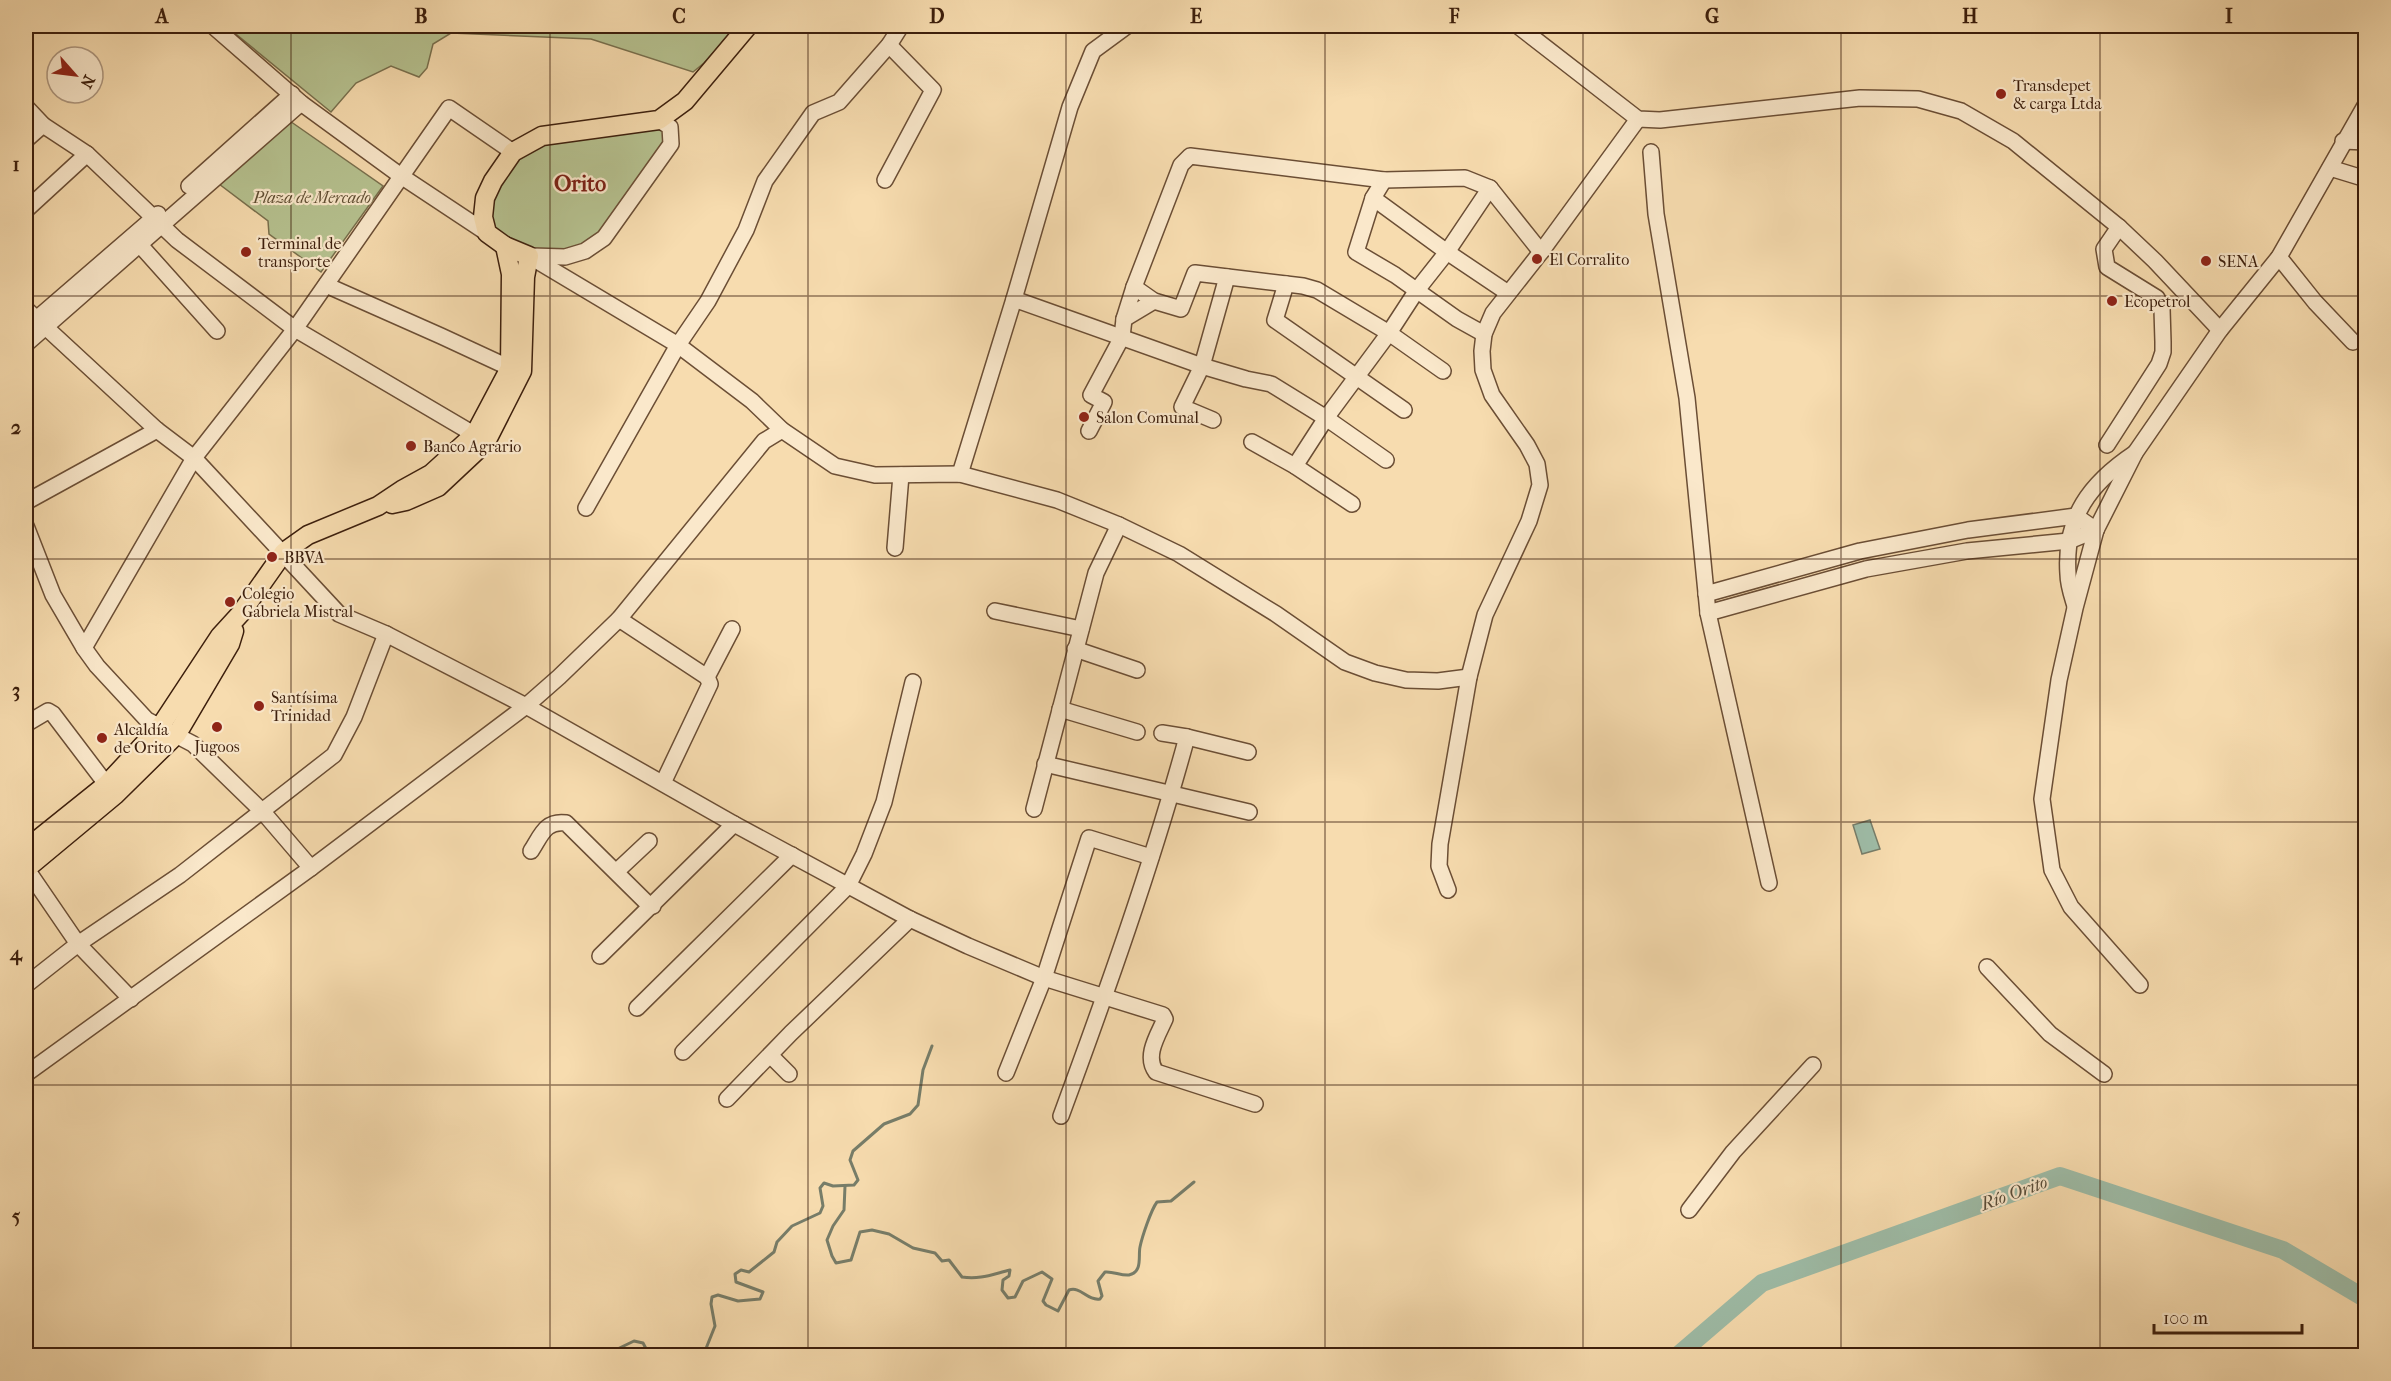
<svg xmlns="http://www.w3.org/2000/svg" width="2391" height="1381" viewBox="0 0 2391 1381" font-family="'IM FELL French Canon',serif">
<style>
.green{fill:#b6c290;stroke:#79704e;stroke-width:1.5}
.water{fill:#9ebca7;stroke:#777d69;stroke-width:1.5}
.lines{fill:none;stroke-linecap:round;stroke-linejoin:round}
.stream{stroke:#777d69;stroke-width:3}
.river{stroke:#9ebca7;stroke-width:18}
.minor-casing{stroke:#6b4e35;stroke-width:18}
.major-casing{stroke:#3c1e0c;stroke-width:21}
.minor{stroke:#fae8cb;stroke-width:15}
.major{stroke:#f7dcaf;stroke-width:18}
.grid{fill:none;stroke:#3c1e0c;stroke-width:1.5;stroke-opacity:0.55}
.poi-dot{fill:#8f2418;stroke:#fae8cb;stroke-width:2}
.labels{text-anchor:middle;stroke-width:4.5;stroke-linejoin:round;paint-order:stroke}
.poi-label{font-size:16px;fill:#3c1e0c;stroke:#fae8cb;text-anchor:start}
.park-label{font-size:16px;font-style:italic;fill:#614f34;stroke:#fae8cb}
.water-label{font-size:18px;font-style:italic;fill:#594d3a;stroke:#fae8cb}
.district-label{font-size:22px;font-weight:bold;fill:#7a1f14;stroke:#fae8cb}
.neatline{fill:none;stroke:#3c1e0c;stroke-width:2}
.grid-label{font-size:20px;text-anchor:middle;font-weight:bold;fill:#3c1e0c}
</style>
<rect width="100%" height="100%" fill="#f7dcaf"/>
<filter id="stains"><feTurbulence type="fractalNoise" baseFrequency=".00333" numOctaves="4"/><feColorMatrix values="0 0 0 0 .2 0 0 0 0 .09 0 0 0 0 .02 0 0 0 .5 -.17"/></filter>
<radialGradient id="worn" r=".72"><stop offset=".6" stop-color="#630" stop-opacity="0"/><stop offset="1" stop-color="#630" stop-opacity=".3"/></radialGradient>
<!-- green -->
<g class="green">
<polygon points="226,26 737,26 704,63 693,72 591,39 451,33 433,44 427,68 419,77 391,66 356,83 331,112"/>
<polygon points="287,119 383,186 321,272 269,234 268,221 219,184"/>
<polygon points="659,120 671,144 604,238 565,257 505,246 483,217 493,181 542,136"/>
</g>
<!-- water -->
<polygon class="water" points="1870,820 1880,849 1862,854 1853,825"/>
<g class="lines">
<!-- stream -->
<g class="stream">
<path d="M845 1186 844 1210 833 1226 827 1240 832 1256 836 1263 851 1260 860 1232 872 1230 889 1234 913 1248 935 1253 942 1261 949 1260 962 1277C980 1280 993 1274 1010 1270L1009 1276 1003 1280 1002 1290 1008 1298 1015 1297 1023 1281 1042 1272 1052 1279 1043 1301 1046 1305 1058 1311 1069 1290C1081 1286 1087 1301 1100 1299L1102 1296 1098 1281 1105 1272C1113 1271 1121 1276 1129 1275 1143 1272 1138 1256 1140 1247 1142 1237 1151 1210 1157 1202L1171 1201 1194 1182"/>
<polyline points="567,1356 573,1354 575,1356"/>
<polyline points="603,1356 634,1341 643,1343 650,1356"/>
<polyline points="703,1356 715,1326 711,1304 712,1297 718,1295 738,1301 760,1299 763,1292 736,1282 735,1274 741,1270 749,1272 774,1252 777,1242 792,1226 820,1213 823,1206 820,1188 824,1183 833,1186 854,1185 858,1180 850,1160 853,1151 884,1124 910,1114 918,1105 923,1070 932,1046"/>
</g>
<!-- river -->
<polyline class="river" points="1677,1356 1762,1283 2060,1176 2283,1250 2366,1299"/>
<!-- minor casing -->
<g class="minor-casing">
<g id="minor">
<polyline points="213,26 301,103 401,176 487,233"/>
<polyline points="1518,26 1638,119 1660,120 1860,98 1918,99 1961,111 2013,141 2119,227 2155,261 2220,330"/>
<polyline points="26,107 43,125 87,154 177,240 295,329 482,439"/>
<polyline points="26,140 43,125"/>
<polyline points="2343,141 2366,142"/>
<polyline points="1651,152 1656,214 1687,398 1708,613 1769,883"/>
<polyline points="2330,168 2366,179"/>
<polyline points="885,180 933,90 889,45"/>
<polyline points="1384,180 1373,198 1356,252 1395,275 1457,319 1484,334"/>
<polyline points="189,186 292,94"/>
<polyline points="1373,198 1447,252 1508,293"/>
<polyline points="26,210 87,154"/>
<polyline points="140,245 217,331"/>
<polyline points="529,256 678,345 752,401 782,430 835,466 875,475 960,474 1057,500 1119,525 1179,554 1276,614 1345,662 1375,673 1406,680 1438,681 1469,677"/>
<polyline points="532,256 565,257 585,251 604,238 671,144 670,127 659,120"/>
<polyline points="2279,257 2315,302 2353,342"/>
<polyline points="1286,284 1275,320 1404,410"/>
<polyline points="326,285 441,336 510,368"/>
<polyline points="1134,287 1154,301 1181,309 1195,273 1303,286 1317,290 1389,333 1443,371"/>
<polyline points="1014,299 1202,366 1246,379 1271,384 1326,418 1386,460"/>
<path d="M26 309 157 430 194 458 339 614 386 634 526 706 734 824 910 919 968 946 1044 978 1163 1015 1165 1019C1158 1035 1144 1056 1156 1072L1255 1104"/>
<polyline points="1124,319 1154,301"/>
<polyline points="26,328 158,214"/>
<polyline points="26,344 301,103"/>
<polyline points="1213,420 1182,407 1202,366 1227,277"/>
<polyline points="1089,431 1104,402 1091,395 1122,337 1124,319 1134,287 1181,165 1190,156 1384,180 1465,178 1490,188 1541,252"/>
<polyline points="1252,442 1295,466 1352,504"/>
<polyline points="2107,445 2159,364 2163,352 2163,342 2162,309 2157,298 2107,267 2104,249 2119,227"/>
<polyline points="1295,466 1326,418 1389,333 1417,290 1447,252 1490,188"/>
<polyline points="960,474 1014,299 1070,107 1093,51 1127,26"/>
<polyline points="26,502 157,430"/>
<polyline points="586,508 678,345 708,301 746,230 765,181 813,113 839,102 889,45 901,26"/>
<polyline points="26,526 53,595 84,648 97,666 147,720 193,744 263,812 311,868"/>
<polyline points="895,548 901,475"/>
<polyline points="1706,594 1860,551 1968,530 2076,516 2096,530"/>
<path d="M2075 606C2072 596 2068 585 2068 574 2064 517 2090 483 2135 453"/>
<polyline points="995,611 1081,629"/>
<polyline points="1708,613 1866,569 1967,551 2069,541 2096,530"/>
<polyline points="619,619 707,677 710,684 663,783"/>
<polyline points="84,648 194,458 295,329 449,108 513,152"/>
<polyline points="1075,649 1137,670"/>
<polyline points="707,677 732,629"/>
<polyline points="1060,709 1137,732"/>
<polyline points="26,724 48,711 53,714 113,793"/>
<polyline points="1162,733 1187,737 1248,752"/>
<polyline points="1045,764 1249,812"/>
<polyline points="1034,809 1096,573 1119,525"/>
<path d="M531 851C541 836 545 820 566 823L646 902 653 906"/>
<polyline points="26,868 78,944 131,999"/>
<polyline points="617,871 649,841"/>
<polyline points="1448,890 1439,866 1440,844 1469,677 1485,615 1529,521 1540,485 1537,464 1527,445 1492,395 1483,370 1482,351 1484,334 1493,313 1541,252 1638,119"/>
<polyline points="600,956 734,824"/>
<polyline points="1987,967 2050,1034 2104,1074"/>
<polyline points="26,985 78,944 180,875 334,755 354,717 386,634"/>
<polyline points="2140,985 2071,907 2052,870 2042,799 2059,680 2075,608 2096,530 2135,453 2220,330 2279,257 2366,104"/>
<polyline points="637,1008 792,855"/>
<polyline points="683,1052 848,886 864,854 884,802 913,682"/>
<polyline points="770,1055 789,1074"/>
<polyline points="1006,1073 1044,978 1089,838 1151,857"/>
<polyline points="26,1074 311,868 526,706 559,677 619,619 764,441 782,430"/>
<polyline points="727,1099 791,1033 910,919"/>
<path d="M1061 1116C1107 991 1152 865 1187 737"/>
<polyline points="1689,1210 1733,1152 1813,1065"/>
</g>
</g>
<!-- major casing -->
<g class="major-casing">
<g id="major">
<polyline points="392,504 406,501 438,487 486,442 522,371 525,277 529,256 505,246 487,233 483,217 485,198 493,181 513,152 542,136 659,120 685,101 748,26"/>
<polyline points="26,849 107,784 160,727 220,636 241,613 284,552 308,535 378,506 402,490 431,474 475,434 510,368 511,274 505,246"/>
<polyline points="26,869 115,795 177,734 230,644 234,631"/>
</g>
</g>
<!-- minor -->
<use href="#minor" class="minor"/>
<!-- major -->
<use href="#major" class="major"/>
</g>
<!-- grid -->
<path class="grid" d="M291 26V1356M550 26V1356M808 26V1356M1066 26V1356M1325 26V1356M1583 26V1356M1841 26V1356M2100 26V1356M26 296H2366M26 559H2366M26 822H2366M26 1085H2366"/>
<!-- markers -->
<g class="poi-dot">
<circle cx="2001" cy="94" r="6"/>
<circle cx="246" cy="252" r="6"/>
<circle cx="1537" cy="259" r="6"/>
<circle cx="2206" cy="261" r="6"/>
<circle cx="2112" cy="301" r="6"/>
<circle cx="1084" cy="417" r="6"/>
<circle cx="411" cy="446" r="6"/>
<circle cx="272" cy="557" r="6"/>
<circle cx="230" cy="602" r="6"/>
<circle cx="259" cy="706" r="6"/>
<circle cx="217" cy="727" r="6"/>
<circle cx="102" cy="738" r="6"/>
</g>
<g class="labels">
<!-- poi labels -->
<g class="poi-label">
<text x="2013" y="91">Transdepet<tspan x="2013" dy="18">&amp; carga Ltda</tspan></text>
<text x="258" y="249">Terminal de<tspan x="258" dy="18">transporte</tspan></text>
<text x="1549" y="265">El Corralito</text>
<text x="2218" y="267">SENA</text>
<text x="2124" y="307">Ecopetrol</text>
<text x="1096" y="423">Salon Comunal</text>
<text x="423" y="452">Banco Agrario</text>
<text x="284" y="563">BBVA</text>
<text x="242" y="599">Colegio<tspan x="242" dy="18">Gabriela Mistral</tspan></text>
<text x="271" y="703">Santísima<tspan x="271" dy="18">Trinidad</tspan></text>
<text x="114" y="735">Alcaldía<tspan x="114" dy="18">de Orito</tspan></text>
<text x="217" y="752" text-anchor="middle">Jugoos</text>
</g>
<!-- park labels -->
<g class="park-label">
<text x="312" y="203">Plaza de Mercado</text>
</g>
<!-- water labels -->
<g class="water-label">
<text transform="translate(2014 1193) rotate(-20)" y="6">Río Orito</text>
</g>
<!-- district labels -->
<g class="district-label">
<text x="580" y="191">Orito</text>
</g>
</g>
<!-- margin -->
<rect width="2391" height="1381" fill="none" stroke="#f7dcaf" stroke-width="66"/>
<!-- north arrow -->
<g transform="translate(75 75) rotate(118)"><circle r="28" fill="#fae8cb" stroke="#ae977f" stroke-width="1.5"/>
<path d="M0-4.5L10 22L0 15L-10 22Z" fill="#8f2418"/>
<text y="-9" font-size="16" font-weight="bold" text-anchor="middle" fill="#3c1e0c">N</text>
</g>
<!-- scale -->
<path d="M2154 1324v9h148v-9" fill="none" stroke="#3c1e0c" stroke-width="3"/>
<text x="2163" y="1324" font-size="18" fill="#3c1e0c" stroke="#fae8cb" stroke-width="4.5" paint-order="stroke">100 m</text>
<rect x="33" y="33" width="2325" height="1315" class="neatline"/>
<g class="grid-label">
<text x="162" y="23">A</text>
<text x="421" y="23">B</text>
<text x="679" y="23">C</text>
<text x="937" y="23">D</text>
<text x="1196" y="23">E</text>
<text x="1454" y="23">F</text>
<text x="1712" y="23">G</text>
<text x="1970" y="23">H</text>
<text x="2229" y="23">I</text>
<text x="16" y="171">1</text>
<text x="16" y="434">2</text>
<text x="16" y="697">3</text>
<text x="16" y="960">4</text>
<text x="16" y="1223">5</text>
</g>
<rect width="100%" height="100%" filter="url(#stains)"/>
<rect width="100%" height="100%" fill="url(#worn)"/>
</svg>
